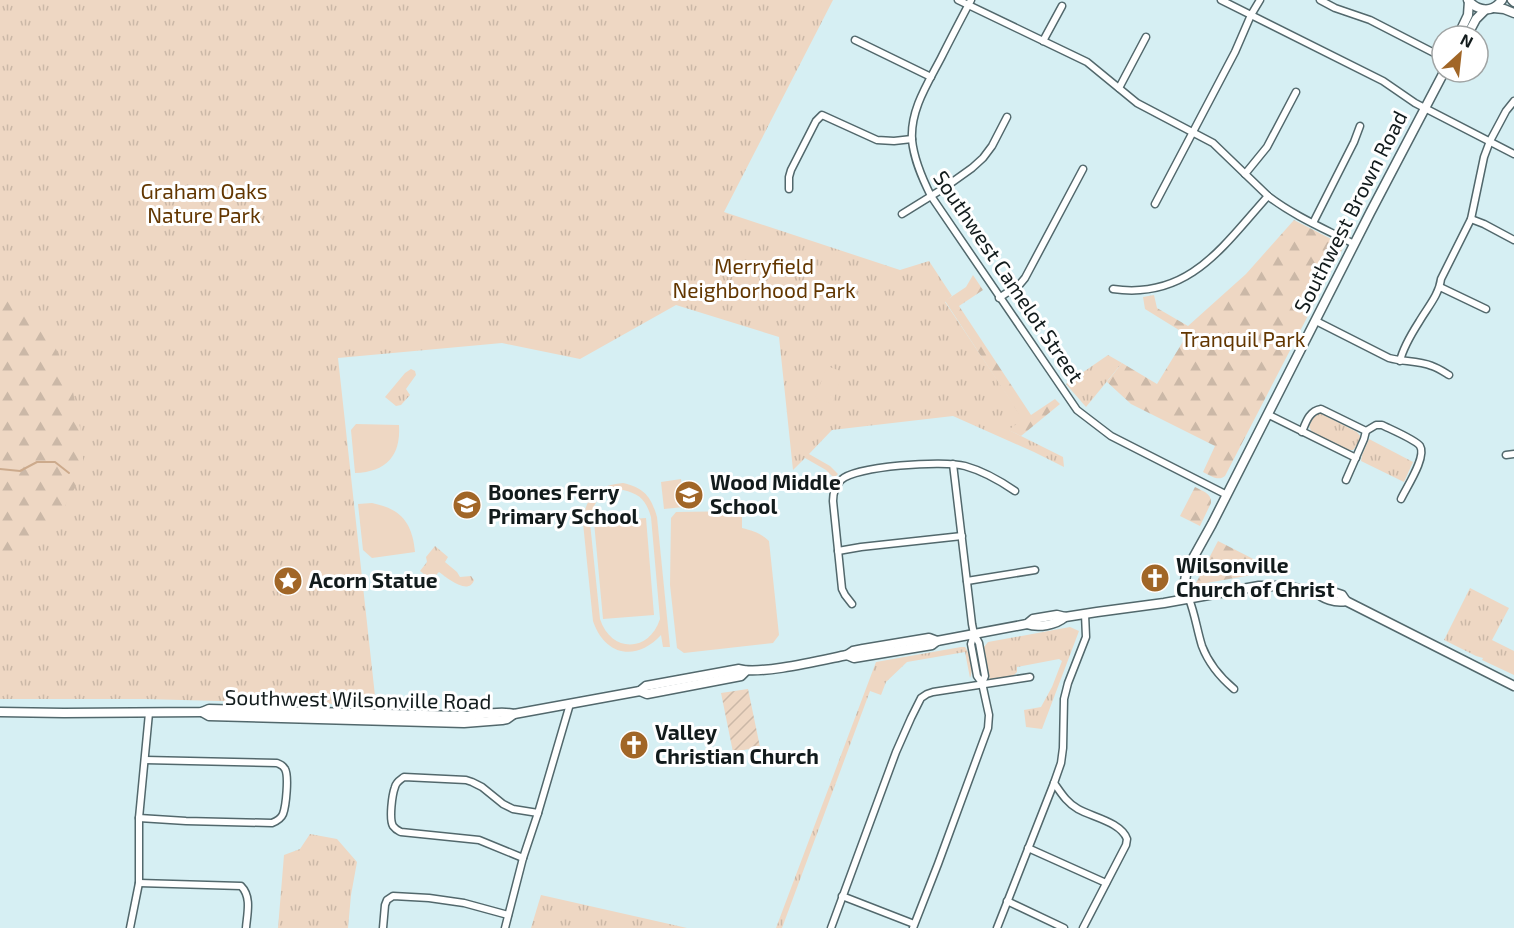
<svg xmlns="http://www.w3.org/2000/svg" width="1514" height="928" viewBox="0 0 1514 928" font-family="'Exo 2',sans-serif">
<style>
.grass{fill:url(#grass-tufts)}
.forest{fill:url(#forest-firs)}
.garden{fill:url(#garden-furrows)}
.pitch{fill:#eed7c3;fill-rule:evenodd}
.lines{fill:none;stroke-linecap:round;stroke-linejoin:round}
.stream{stroke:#ccaa8c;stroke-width:2}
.street-casing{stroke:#52686c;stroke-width:9}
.secondary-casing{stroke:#52686c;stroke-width:11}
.street{stroke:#fff;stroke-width:6}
.secondary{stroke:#fff;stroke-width:8}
.labels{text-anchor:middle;stroke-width:6;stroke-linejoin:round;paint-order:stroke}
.park-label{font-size:21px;fill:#623600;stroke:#fff}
.street-label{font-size:21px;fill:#121b1c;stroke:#fff}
.poi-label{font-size:21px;font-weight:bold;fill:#121b1c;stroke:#fff;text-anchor:start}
</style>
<defs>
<pattern id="grass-tufts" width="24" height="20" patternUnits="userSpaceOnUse" patternTransform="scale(1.5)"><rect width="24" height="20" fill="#eed7c3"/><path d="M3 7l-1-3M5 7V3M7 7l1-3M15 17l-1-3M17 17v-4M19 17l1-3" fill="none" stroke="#cbb8a7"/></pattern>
<pattern id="forest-firs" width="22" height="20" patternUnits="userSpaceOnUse" patternTransform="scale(1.5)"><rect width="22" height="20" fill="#eed7c3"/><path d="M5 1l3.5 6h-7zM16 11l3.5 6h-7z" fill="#cbb8a7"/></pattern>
<pattern id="garden-furrows" width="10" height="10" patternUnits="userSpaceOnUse" patternTransform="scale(1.5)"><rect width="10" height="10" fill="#eed7c3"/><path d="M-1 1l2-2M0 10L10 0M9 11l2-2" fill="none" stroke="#cbb8a7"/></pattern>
</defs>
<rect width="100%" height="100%" fill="#d6eff3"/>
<!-- grass -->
<g class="grass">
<polygon points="0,0 833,0 724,212 900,270 929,261 952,296 945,302 1024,420 1009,430 1063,457 1064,467 1034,452 953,416 832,430 809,454 830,466 838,474 834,478 826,470 805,458 793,470 779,337 676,305 580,359 502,343 338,358 376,705 145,699 0,699"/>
<polygon points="1108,355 1122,363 1086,407 1066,384"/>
<polygon points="411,369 415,371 416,375 406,389 410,395 401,405 396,406 385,397 405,373"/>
<polygon points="1317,413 1320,413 1357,432 1361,437 1355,448 1353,450 1348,450 1312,433 1309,426 1314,416"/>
<polygon points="1369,439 1413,462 1404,482 1361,461 1362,455"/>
<path d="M435 546 448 557 445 562 457 572 460 577 471 576 474 580C469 596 447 578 439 572L432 579H430L420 571 427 562 426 557Z"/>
<polygon points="1470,588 1509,608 1492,640 1514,651 1514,675 1482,660 1483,658 1476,656 1444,640"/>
<polygon points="1070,627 1079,631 1042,729 1026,727 1024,710 1041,707 1052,687 1062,661 1059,659 1017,667 1017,672 1013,676 990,681 984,647 988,642"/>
<path d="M961 647H965C970 654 974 670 970 678L965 652 907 662 886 682 881 695 870 691 782 928H776L876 662Z"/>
<polygon points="310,834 337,839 357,862 351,895 348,928 278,928 284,855 300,849"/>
<polygon points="541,895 687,928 531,928"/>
</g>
<!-- forest -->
<g class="forest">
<path d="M1294 220 1341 244 1343 246 1342 250 1225 476C1218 482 1210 475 1203 472L1215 446 1131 404 1107 382 1122 363 1157 384 1187 335 1145 309 1143 297 1154 295 1157 308 1188 326 1246 274Z"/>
<polygon points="973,275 983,290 959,306 1031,415 1055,399 1060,404 1021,436 1008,430 1023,420 945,301 966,287"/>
<polygon points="0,292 21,302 52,340 71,382 83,443 83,473 58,519 8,561 0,564"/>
<path d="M1195 487C1202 491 1212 493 1211 503L1200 526 1180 516Z"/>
<polygon points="1218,541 1271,568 1269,572 1195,585"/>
</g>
<!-- garden -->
<polygon class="garden" points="748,689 760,747 733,752 721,693"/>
<!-- pitch -->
<g class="pitch">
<polygon points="827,366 843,372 832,404 815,398"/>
<path d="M356 424 399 425C401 456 386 472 355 473L351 430Z"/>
<polygon points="681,479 684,507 664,509 661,482"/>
<path d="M623 483C644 488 651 496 657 517L670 647H663L661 635C636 662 605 656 593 621L583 523C585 497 597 485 623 483ZM623 490C640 494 646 500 651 517L660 619C649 653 611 653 600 619L590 523C592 501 601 492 623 490Z"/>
<path d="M372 503C401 509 412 522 415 552L372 558 363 550 358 504Z"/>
<path d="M742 511V528C753 531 761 533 769 541L779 635 773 643 684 653 677 648 670 585 671 518 676 512Z"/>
<polygon points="646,518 654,615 603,619 594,522"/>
</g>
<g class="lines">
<!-- stream -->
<polyline class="stream" points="0,469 20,471 37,462 55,462 69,473"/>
<!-- street casing -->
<g class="street-casing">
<g id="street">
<path d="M958 0 1087 62 1137 103 1213 143 1268 196C1294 216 1325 229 1354 244"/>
<path d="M971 0C961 19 951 38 941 58 928 83 910 110 912 140 914 160 922 178 931 196L1077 410 1111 436 1227 495"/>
<polyline points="1221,0 1383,81 1415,103 1514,154"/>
<polyline points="1320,0 1335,8 1370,20 1442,57"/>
<polyline points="855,40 931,77"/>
<polyline points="1043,41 1062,6"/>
<polyline points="1119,88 1146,37"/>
<polyline points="1245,174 1267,147 1296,92"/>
<polyline points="789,189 789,177 791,170 816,121 822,115 877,140 894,141 912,139"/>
<polyline points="1155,204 1235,52 1251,15 1260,0"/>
<polyline points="902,214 944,188 972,168 983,158 992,146 1007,117"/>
<polyline points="1471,219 1484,224 1514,240"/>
<polyline points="1313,223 1354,142 1360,126"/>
<polyline points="1440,287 1486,309"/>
<path d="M1113 289C1189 300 1223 246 1268 196"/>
<polyline points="999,298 1020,284 1025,278 1083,169"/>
<path d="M1316 321 1389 358C1403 362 1418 360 1432 366 1438 368 1444 372 1449 375"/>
<path d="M1400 361C1403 348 1412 333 1419 322 1427 308 1439 295 1441 279L1471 219 1484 157 1490 141 1506 111 1514 101"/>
<polyline points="1269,415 1356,458"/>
<path d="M1366 431 1376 425H1382C1390 429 1416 440 1420 446 1427 457 1406 488 1401 499"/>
<path d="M1302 432C1306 422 1309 411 1321 409L1366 431"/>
<polyline points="1506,455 1514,454"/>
<polyline points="953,464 972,624 974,634 979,643 985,676 982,683"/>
<polyline points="1346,480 1364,439 1366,431"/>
<polyline points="838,551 861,547 962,536"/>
<polyline points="967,581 1035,570"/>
<path d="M1189 599C1195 614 1197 630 1202 646 1208 662 1221 678 1234 689"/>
<path d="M852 604 845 595 842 589 833 501C833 494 835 486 841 480 855 466 944 460 965 466 983 471 999 480 1015 491"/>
<path d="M1054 783C1061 793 1067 803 1078 809 1092 817 1121 822 1127 839L1126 845 1083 928"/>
<path d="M139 818 186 821 272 823C277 821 281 819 283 814 286 806 289 776 285 769 283 765 281 765 277 763L145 760"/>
<polyline points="1028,848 1106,883"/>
<path d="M523 858 479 840 401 832C397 830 396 830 393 826 389 819 392 795 395 787 396 782 400 780 404 777L466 780 472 782 482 787 503 804 513 809 538 813"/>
<path d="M139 883 241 886C252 897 247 914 246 928"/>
<polyline points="842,896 914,924"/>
<polyline points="1007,901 1064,928"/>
<polyline points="130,928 139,883 139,818 149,713"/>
<polyline points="383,928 385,905 387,900 393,896 429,898 464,903 508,915"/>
<polyline points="505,928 523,858 538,813 570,704"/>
<polyline points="831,928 896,752 911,718 921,698 927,694 933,692 1030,677"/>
<polyline points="913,928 938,864 988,728 989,715 982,683 977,676 971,644 974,634"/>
<polyline points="997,928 1054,783 1061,763 1063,748 1064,699 1068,683 1086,637 1085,614"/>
</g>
</g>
<!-- secondary casing -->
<g class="secondary-casing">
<g id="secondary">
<path d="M1468 0C1478 12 1493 13 1502 0"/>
<polyline points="1512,0 1514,2"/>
<polyline points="1494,8 1504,9 1514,13"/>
<polyline points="1458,36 1468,15 1469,1"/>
<polyline points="1467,36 1476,19 1485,10"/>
<path d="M1315 591C1323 599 1335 603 1346 601"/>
<polyline points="1189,599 1185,581 1187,569 1212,524 1370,213 1444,72"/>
<path d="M1027 624C1038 628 1056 625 1065 617"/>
<polyline points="847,655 854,658 932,645 937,641 1027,624 1033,619 1057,615 1065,617 1097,612 1164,603 1259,586 1280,586 1315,591 1324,589 1342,595 1346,601 1514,686"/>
<polyline points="640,691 647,694 741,676 746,671"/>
<path d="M0 712 64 713 202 712 209 709 461 716C477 716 499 710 514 714L640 691 646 686 739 669C761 675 822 660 847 655L853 651 863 649 929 638 937 641"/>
<polyline points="202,712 209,716 464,723 502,720 507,719 514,714"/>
</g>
</g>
<!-- street -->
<use href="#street" class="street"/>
<!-- secondary -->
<use href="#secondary" class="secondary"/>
</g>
<!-- icons -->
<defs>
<g id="school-disc" transform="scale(1.5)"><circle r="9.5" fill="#a16627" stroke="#fff"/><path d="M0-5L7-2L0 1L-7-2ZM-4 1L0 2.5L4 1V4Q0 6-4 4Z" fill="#fff"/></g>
<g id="church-disc" transform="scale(1.5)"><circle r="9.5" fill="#a16627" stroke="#fff"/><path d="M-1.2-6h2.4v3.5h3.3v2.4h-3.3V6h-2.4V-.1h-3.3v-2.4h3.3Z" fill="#fff"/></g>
<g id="sight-disc" transform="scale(1.5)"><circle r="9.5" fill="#a16627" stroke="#fff"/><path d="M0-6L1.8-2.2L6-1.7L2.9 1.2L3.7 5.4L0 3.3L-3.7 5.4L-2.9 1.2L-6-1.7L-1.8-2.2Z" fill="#fff"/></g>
</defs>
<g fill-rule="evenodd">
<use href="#school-disc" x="689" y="495"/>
<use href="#school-disc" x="467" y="505"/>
<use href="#church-disc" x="1155" y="578"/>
<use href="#sight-disc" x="288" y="581"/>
<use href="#church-disc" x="634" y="745"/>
</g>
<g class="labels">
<!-- park labels -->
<g class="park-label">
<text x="204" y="199">Graham Oaks<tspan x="204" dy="24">Nature Park</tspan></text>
<text x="764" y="274">Merryfield<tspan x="764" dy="24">Neighborhood Park</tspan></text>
<text x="1243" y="347">Tranquil Park</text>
</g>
<!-- street labels -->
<g class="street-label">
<text transform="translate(1351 212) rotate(-63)" y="7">Southwest Brown Road</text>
<text transform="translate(1008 277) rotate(56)" y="7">Southwest Camelot Street</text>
<text transform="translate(358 700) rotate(1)" y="7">Southwest Wilsonville Road</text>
</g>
<!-- poi labels -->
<g class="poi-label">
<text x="710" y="490">Wood Middle<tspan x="710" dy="24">School</tspan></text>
<text x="488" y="500">Boones Ferry<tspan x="488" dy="24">Primary School</tspan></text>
<text x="1176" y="573">Wilsonville<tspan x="1176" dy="24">Church of Christ</tspan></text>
<text x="309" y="588">Acorn Statue</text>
<text x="655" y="740">Valley<tspan x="655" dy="24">Christian Church</tspan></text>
</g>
</g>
<!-- north arrow -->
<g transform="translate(1460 54) rotate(27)"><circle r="28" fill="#ffffff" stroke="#a0a4a4" stroke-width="1.5"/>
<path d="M0-4.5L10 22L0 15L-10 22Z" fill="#a16627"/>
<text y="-9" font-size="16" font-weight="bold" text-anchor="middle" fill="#121b1c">N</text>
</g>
</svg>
